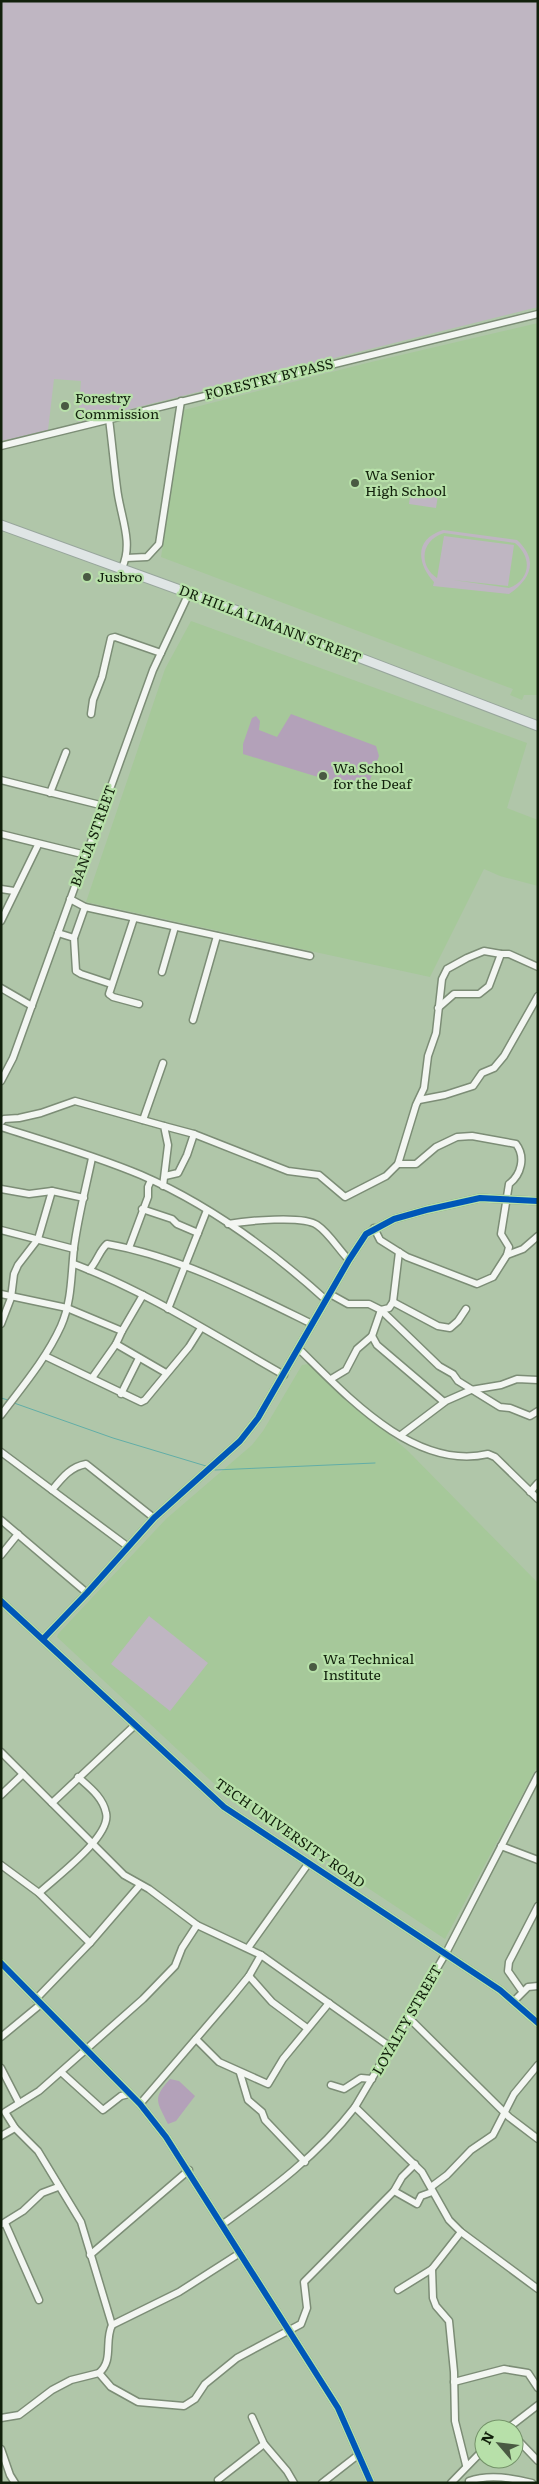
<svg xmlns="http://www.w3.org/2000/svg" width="539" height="2484" viewBox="0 0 539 2484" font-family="Literata,serif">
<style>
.built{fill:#a6c89a}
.green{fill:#bfb6c2;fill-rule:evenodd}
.forest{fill:#b3a1b9}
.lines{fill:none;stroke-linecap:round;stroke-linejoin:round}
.stream{stroke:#62aea7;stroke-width:1}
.minor-casing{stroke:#7c8d76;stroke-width:9}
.highway-casing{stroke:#98a69c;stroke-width:11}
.minor{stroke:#f3f6f2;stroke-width:6}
.highway{stroke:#dfe5e5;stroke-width:9}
.cycleway-casing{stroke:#b7e0a9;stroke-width:9}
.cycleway{stroke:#0057b8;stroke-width:6}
.poi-dot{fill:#495a42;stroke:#b7e0a9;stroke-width:2}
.labels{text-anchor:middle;stroke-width:4.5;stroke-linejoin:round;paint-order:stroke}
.street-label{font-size:14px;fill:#11200b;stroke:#b7e0a9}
.poi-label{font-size:14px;fill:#11200b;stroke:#b7e0a9;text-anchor:start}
</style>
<rect width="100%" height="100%" fill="#b0c6a9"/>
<!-- built -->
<g class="built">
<polygon points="538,323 538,695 524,695 522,700 510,695 513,689 161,557 184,410 367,363"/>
<polygon points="191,621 527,743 507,808 538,820 538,886 500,876 484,869 430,977 86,902 165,669"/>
<polygon points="308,1364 408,1451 538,1583 538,1765 445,1939 224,1793 57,1637 58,1634 166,1519 252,1445 263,1431 302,1365"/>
</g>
<!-- green -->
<g class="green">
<polygon points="1,1 538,1 538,307 78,422 81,381 54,379 48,430 1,441"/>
<polygon points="411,490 438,495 436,508 409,504"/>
<path d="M443 530 517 540C539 560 531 579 509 594L433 586 434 582C416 562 415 539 443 530ZM444 533 515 543C533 558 530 580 509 588L453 580 508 586 514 545 444 536 437 578C418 565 421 540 444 533Z"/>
<polygon points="149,1616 208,1663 170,1711 111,1664"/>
</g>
<!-- forest -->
<g class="forest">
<polygon points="291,714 376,746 379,756 370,780 361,785 318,777 243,754 243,744 252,718 256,716 260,721 259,730 277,737"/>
<path d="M170 2079 179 2081 195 2096 176 2121 168 2124C157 2101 152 2099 170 2079Z"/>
</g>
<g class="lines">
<!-- stream -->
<g class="stream">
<polyline points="1,1398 8,1400"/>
<polyline points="14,1403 113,1438 206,1466"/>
<polyline points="215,1470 375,1463"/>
</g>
<!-- minor casing -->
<g class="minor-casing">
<g id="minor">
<path d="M109 419C112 442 114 465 117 488 120 516 134 542 122 568"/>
<polyline points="1,446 538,314"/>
<polyline points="126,558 147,557 159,544 181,401"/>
<polyline points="91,714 93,700 102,677 111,638 115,637 161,653"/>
<polyline points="1,780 104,806"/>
<polyline points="50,793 66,752"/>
<polyline points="1,834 86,855"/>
<polyline points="1,889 14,891"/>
<polyline points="70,899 85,907 310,956"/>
<polyline points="134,918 109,994 113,997 139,1004"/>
<polyline points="1,921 38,845"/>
<polyline points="58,933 74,938 76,971 81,974 111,984"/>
<polyline points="74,938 85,907"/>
<polyline points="162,972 175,927"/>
<polyline points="1,988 32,1006"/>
<polyline points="438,1008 454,994 479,994 489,986 501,954 509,954 538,967"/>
<polyline points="193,1020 217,936"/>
<polyline points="1,1081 13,1058 153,670 189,593"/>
<polyline points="419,1100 445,1095 473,1086 482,1073 494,1068 504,1056 538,996"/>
<polyline points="143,1120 163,1063"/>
<polyline points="1,1122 4,1119 19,1118 41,1113 75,1101 164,1126 168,1145 163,1186"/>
<path d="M164 1126 194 1134 288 1171 319 1175 345 1197 386 1176 398 1164H416L436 1147 457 1137 472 1136 516 1144C526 1157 521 1175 509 1184L501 1234 509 1247 507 1255"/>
<path d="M1 1127C48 1142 96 1156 141 1175 210 1205 271 1250 326 1300"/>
<polyline points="398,1164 416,1105 424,1088 428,1056 436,1033 442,979 447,969 467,958 484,951 501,954"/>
<polyline points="165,1176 178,1173 187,1155 194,1134"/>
<polyline points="1,1189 29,1194 52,1191 84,1198"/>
<polyline points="142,1209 172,1219 177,1224 198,1233"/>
<path d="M228 1224C246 1221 303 1215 317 1225 329 1233 339 1250 349 1260"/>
<polyline points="374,1228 380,1240 407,1257 477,1284 493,1277 507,1255 523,1249 538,1236"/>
<polyline points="1,1230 74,1249"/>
<polyline points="129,1248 148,1197 148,1187 151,1180"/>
<path d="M74 1264C148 1292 215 1336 284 1375"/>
<path d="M89 1270C97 1262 99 1251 107 1244 180 1257 247 1292 312 1324"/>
<polyline points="1,1294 67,1308 122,1331 116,1344 166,1373"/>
<polyline points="330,1294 348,1304 369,1304 381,1310 439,1366 453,1374 458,1381 500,1407 510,1408 530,1416 538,1411"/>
<polyline points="393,1302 399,1252"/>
<polyline points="168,1309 207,1210"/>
<polyline points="1,1324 11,1298 14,1274 18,1265 38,1239 52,1191"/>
<polyline points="122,1331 143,1295"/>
<polyline points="372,1336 377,1345 444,1402"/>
<path d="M299 1349C346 1395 414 1471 488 1454L495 1457 538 1499"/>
<polyline points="45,1356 141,1402 145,1400 189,1347 201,1328"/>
<polyline points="92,1378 116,1344"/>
<polyline points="331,1379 346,1370 357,1349 372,1336 381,1310 389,1308 393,1302 438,1326 450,1328 458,1321 466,1309"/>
<polyline points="121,1394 139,1358"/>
<path d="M1 1415C22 1387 46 1359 61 1326 72 1301 71 1275 74 1248 78 1217 86 1187 92 1158"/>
<polyline points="401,1435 446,1401 471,1390 501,1385 517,1379 538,1380"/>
<polyline points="1,1452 127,1546"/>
<path d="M52 1490C62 1478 70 1467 86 1464L154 1518"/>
<polyline points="530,1492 538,1483"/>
<polyline points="1,1520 87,1593"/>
<polyline points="1,1555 18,1534"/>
<polyline points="1,1601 224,1807 500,1990 538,2023"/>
<polyline points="43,1639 87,1593 154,1518 240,1441 258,1418 349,1260 366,1234 394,1219 426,1210 480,1198 538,1201"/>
<polyline points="1,1752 124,1875 149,1889 197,1925 261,1955 392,2048"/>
<polyline points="1,1795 23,1774"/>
<polyline points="52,1803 134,1726"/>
<polyline points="501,1846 538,1860"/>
<polyline points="1,1865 39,1893 90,1943"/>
<path d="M39 1893C55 1878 112 1836 106 1813 103 1797 89 1787 78 1777"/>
<polyline points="248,1948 308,1864"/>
<polyline points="1,1963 140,2104 166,2137 338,2408 371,2483"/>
<polyline points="249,1976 272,2002 307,2028"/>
<polyline points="522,1991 508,1971 509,1962 538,1906"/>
<polyline points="36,1999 90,1943 140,1885"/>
<polyline points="514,2001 528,1987 538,1986"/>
<polyline points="409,2018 509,2117 538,2139"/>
<polyline points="1,2037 41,2004"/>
<polyline points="196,2039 219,2062 268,2084 283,2059 329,2003"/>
<polyline points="1,2068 19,2103"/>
<polyline points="61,2072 103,2110 121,2096 129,2094"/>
<polyline points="240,2073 248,2100 262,2112 265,2120 305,2162"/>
<polyline points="331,2085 344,2089 361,2078 372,2079"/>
<polyline points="140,2104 231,1998 249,1976 261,1955"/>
<polyline points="355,2107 422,2172 449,2220 461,2232 538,2289"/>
<polyline points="1,2136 15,2128"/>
<polyline points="431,2187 447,2175 471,2150 493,2135 514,2094 538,2065"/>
<polyline points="394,2191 417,2204 421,2196 432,2192"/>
<polyline points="5,2223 39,2300"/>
<polyline points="2,2224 23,2211 42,2193 58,2187"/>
<path d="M223 2224C272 2189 318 2155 355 2107L446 1953 538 1775"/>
<polyline points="90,2255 189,2170"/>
<polyline points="432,2269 433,2298 436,2306 449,2321 454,2372 455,2421 466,2465"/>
<polyline points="398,2290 432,2269 461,2232"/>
<polyline points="112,2325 179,2292 240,2253"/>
<path d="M99 2373C114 2360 104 2342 112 2325L81 2222 38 2151 15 2128 5 2112 39 2091 143 1999 175 1966 182 1948 197 1925"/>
<polyline points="454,2382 504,2369 528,2373 538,2388"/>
<polyline points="252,2417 264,2444 287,2471 294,2483"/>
<polyline points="1,2418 19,2415 52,2390 71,2380 99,2373 111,2387 138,2402 184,2406 195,2399 205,2384 237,2358 301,2324 307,2308 304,2282 394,2191 402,2177 415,2164"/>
<polyline points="507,2429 538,2405"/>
<polyline points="514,2436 538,2461"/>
<polyline points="1,2449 10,2475 15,2483"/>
<polyline points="218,2480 264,2444"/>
<path d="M469 2481C489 2474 513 2478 532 2483"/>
<polyline points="322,2483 358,2455"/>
<polyline points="451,2483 484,2449"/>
</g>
</g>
<!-- highway casing -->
<g class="highway-casing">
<polyline id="highway" points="1,525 235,610 538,726"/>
</g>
<!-- minor -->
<use href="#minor" class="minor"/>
<!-- highway -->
<use href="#highway" class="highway"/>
<!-- cycleway casing -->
<g class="cycleway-casing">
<g id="cycleway">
<polyline points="1,1601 224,1807 500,1990 538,2023"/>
<polyline points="43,1639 87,1593 154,1518 240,1441 258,1418 349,1260 366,1234 394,1219 426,1210 480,1198 538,1201"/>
<polyline points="1,1963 140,2104 166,2137 338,2408 371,2483"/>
</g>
</g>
<!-- cycleway -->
<use href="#cycleway" class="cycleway"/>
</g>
<!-- markers -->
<g class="poi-dot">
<circle cx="65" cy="406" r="5"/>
<circle cx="355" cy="483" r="5"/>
<circle cx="87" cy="577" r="5"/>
<circle cx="323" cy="776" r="5"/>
<circle cx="313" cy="1667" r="5"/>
</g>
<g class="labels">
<!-- street labels -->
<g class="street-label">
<text transform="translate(269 379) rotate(-14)" y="5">FORESTRY BYPASS</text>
<text transform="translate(270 624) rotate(21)" y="5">DR HILLA LIMANN STREET</text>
<text transform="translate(93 836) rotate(-70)" y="5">BANJA STREET</text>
<text transform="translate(290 1833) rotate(35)" y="5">TECH UNIVERSITY ROAD</text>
<text transform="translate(407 2020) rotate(-60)" y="5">LOYALTY STREET</text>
</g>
<!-- poi labels -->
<g class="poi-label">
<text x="75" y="403">Forestry<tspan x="75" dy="16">Commission</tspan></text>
<text x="365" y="480">Wa Senior<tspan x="365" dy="16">High School</tspan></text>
<text x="97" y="582">Jusbro</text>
<text x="333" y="773">Wa School<tspan x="333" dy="16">for the Deaf</tspan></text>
<text x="323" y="1664">Wa Technical<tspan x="323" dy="16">Institute</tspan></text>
</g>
</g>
<!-- border -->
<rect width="539" height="2484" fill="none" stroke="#11200b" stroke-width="5"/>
<!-- north arrow -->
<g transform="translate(499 2444) rotate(298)"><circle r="24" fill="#b7e0a9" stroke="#75936a"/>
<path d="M0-4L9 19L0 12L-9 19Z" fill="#495a42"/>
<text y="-8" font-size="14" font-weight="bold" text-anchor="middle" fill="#11200b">N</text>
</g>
</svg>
